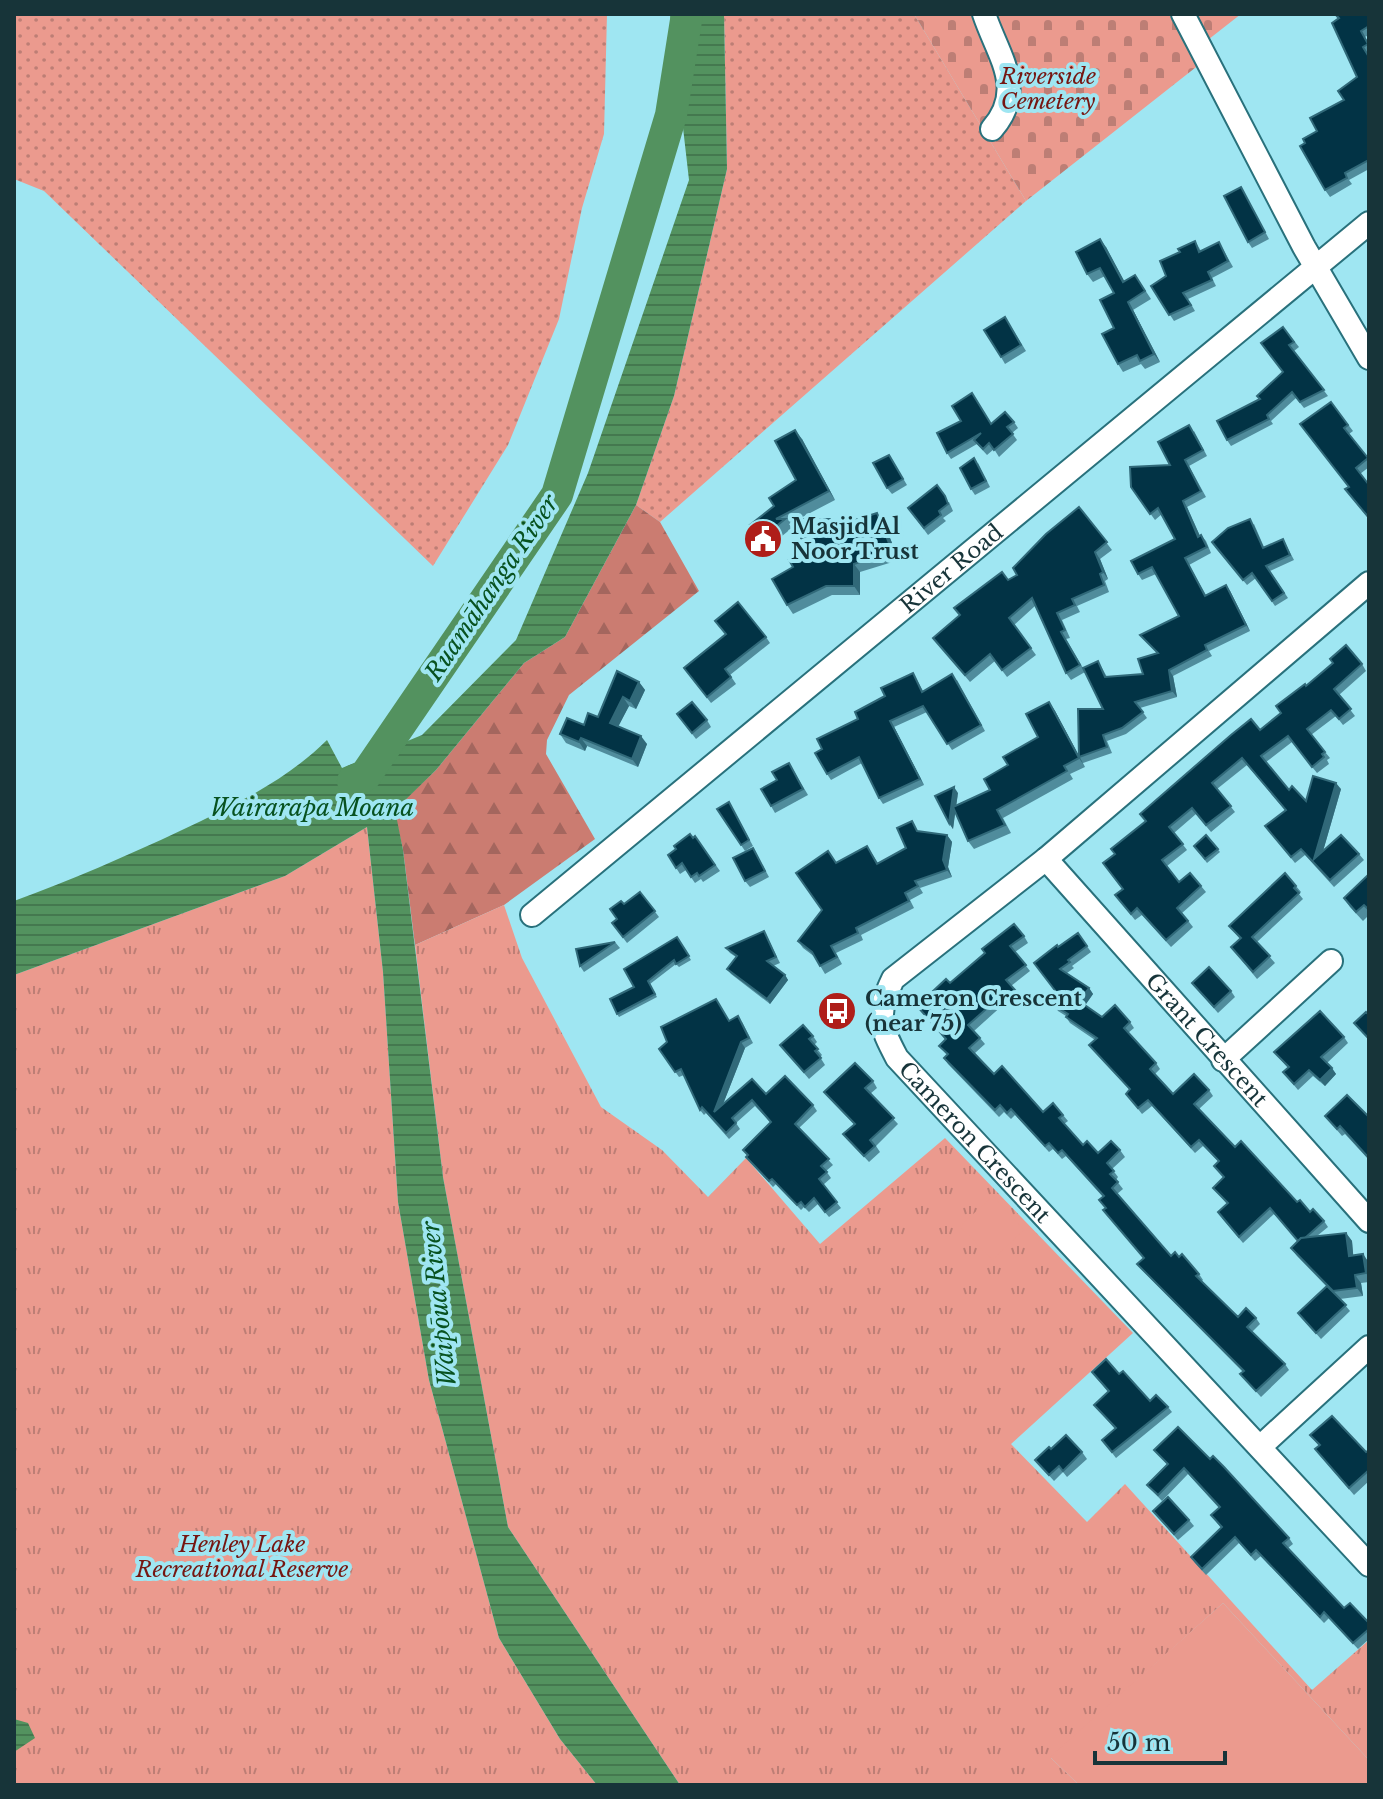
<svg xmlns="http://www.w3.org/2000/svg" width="1383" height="1799" viewBox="0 0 1383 1799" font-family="'Libre Baskerville',serif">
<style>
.grass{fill:url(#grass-dots)}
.forest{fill:url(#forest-firs)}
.cemetery{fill:url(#cemetery-stones)}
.park{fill:url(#park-tufts)}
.pitch{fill:#eb9a8e}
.water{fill:url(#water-rules)}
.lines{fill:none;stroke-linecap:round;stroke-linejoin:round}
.river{stroke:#53925f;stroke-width:32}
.minor-casing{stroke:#29717c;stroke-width:26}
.minor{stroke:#fff;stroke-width:22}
.wall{fill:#508c9c}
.shaded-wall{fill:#316979}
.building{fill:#023345;stroke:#316979;stroke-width:2}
.labels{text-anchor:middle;stroke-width:8;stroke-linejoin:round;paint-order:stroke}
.park-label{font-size:22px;font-style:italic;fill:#761611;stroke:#9fe6f2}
.poi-label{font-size:22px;font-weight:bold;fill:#173439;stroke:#9fe6f2;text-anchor:start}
.street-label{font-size:22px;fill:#173439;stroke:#9fe6f2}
.water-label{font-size:24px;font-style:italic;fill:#085220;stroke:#9fe6f2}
</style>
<defs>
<pattern id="grass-dots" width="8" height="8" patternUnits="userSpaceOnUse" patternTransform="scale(2)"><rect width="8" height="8" fill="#eb9a8e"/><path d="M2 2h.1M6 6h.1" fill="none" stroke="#bd7e75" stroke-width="1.8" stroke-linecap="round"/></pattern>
<pattern id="forest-firs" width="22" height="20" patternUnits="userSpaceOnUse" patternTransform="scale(2)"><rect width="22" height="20" fill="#cb7c71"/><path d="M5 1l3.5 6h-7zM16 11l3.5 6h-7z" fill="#a4665e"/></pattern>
<pattern id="cemetery-stones" width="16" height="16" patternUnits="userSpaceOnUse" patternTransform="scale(2)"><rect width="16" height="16" fill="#eb9a8e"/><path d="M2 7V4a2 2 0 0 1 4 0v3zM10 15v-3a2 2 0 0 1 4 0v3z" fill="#bd7e75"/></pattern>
<pattern id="park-tufts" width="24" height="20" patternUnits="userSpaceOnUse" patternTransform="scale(2)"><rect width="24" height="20" fill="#eb9a8e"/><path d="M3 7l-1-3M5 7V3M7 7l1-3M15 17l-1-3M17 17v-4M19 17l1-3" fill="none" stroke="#bd7e75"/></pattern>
<pattern id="water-rules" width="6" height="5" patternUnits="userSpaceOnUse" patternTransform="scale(2)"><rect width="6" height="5" fill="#53925f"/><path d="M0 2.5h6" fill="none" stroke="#44784f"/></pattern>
</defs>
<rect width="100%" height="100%" fill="#9fe6f2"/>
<!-- grass -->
<g class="grass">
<polygon points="14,14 607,14 604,134 582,208 559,319 508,445 433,566 44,191 14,179"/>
<polygon points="724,14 914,14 1026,201 660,522 636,505 674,396 727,169"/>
</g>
<!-- forest -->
<polygon class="forest" points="636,505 660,522 699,591 569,695 547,740 546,754 595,839 504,905 415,945 403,850 394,810 436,770 524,663 565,637"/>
<!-- cemetery -->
<polygon class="cemetery" points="914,14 1241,14 1195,50 1200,64 1026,201"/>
<!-- park -->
<g class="park">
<polygon points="367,827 383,972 398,1202 429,1380 499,1638 560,1739 597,1785 14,1785 14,975 285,876"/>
<polygon points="504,905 522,958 601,1107 662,1150 708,1197 746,1158 820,1244 945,1138 1133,1333 1011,1444 1087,1522 1125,1484 1312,1690 1369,1640 1369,1760 1223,1603 1051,1758 1079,1785 680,1785 508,1527 443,1177 415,945"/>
</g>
<!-- pitch -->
<g class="pitch">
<polygon points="993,1196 1024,1230 992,1260 960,1226"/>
<polygon points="1223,1603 1369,1760 1369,1785 1079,1785 1050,1757"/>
</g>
<!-- water -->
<g class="water">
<path d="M670 14H724L727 169 674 396 636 505 565 637 524 663 436 770 395 810 403 850 443 1177 508 1527 680 1785H597L560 1739 499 1638 429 1380 398 1202 383 972 367 827 285 876 14 975V901C71 880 127 856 182 830 233 806 287 780 327 740L342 768 422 735 516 640 588 473 689 180Z"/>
<polygon points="14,1719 28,1723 35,1738 14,1752 14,1761"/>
</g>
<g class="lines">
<!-- river -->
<polyline class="river" points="353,781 365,776 557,495 671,115 687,14"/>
<!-- minor casing -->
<g class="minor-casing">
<g id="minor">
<path d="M984 14C998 56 1027 89 992 129"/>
<polyline points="1183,14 1304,247 1369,358"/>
<path id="s1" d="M1369 583 1046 859 893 979C876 1015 879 1024 897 1058L1369 1565"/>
<path id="s2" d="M1046 859 1369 1221"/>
<path id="s3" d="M532 915 1369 223"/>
<polyline points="1223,1060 1331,961"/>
<polyline points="1260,1447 1369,1347"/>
</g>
</g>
<!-- minor -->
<use href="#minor" class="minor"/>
</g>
<!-- wall -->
<g class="wall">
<polygon points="1334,14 1369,14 1369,35 1365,37 1369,44 1369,52 1368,53 1369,55 1369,169 1349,180 1352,184 1330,197 1325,190 1305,143 1344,100 1357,77 1338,19"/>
<polygon points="1241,187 1269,239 1252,248 1248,242"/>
<polygon points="1195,241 1201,251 1219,242 1233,267 1212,278 1216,286 1188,299 1195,311 1174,321 1151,286 1166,276 1180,252"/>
<polygon points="1106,247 1124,281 1135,275 1151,299 1133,310 1160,362 1145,369 1141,364 1123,372 1118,364 1114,328 1114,293 1105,276 1093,282 1087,274"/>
<polygon points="1005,317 1026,351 1005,364 1001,357"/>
<polygon points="1283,327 1299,347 1294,351 1328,396 1304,408 1296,398 1271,421 1273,424 1231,446 1227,440 1283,372"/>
<polygon points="1331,402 1353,431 1349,434 1369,460 1369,467 1360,474 1369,485 1369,519 1345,489 1348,487"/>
<polygon points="1014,422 1018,428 1012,433 1017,440 999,457 994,449 987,455 977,444 951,459 947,453 992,424"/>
<polygon points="1194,431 1207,456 1189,466 1206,497 1187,507 1200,536 1201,535 1206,541 1211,553 1189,565 1206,595 1230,591 1250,631 1209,651 1212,656 1173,676 1177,697 1140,708 1147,718 1126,734 1107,741 1112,753 1083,763 1082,762 1085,767 1070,774 1073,779 1003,818 1011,833 974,849 968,841 955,812 953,829 949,823 958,793 956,805 990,790 1008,765 1038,737 1049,702 1055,711 1079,756 1103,709 1085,672 1071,680 1066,673 1035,606 1014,625 1036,655 1007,677 995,661 970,682 933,638 960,615 954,608 1017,575 1079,507 1112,550 1100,559 1108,579 1105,581 1109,592 1077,606 1080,612 1062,620 1070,638 1066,639 1083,668 1098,661 1107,677 1143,674 1157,653 1140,635 1179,616 1156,574 1142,580 1138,574 1175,539 1162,514 1155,520 1131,487 1170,465"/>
<polygon points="802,439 835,500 789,524 792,528 767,548 750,525 774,506 796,480"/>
<polygon points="889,455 907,485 892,494 887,488"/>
<polygon points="978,463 990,487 975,495 971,489"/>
<polygon points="949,502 953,511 943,518 946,521 928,535 908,508"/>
<polygon points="830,519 835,526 883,521 899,560 860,572 860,595 832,595 793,614 787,605 793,567 797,556 801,550"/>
<polygon points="1254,524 1264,547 1283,539 1294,560 1270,571 1288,598 1275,606 1256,578 1247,585 1215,547"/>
<polygon points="766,637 770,643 730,675 736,684 711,703 684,668"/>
<polygon points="1362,664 1366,671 1339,695 1355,716 1343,725 1336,716 1311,735 1330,758 1327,760 1329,764 1317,773 1292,742 1266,762 1289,790 1306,801 1341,789 1323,851 1359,854 1364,860 1334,887 1305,855 1295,863 1270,832 1285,810 1247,765 1217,789 1235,812 1211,832 1196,814 1174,833 1187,850 1167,866 1179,882 1201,886 1206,892 1182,913 1193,927 1171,947 1142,915 1135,920 1115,895 1122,889 1103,863 1281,713 1306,686"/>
<polygon points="913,673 923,691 957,680 985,731 952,750 927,712 894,727 924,785 883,804 879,798 862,763 831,780 827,774 858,719"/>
<polygon points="639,682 645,690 636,709 629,706 618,726 647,744 638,767 587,746 585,751 566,743 560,734 598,717"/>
<polygon points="677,714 707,720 711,727 696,739"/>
<polygon points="789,763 808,795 775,813 771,806 777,780"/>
<polygon points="729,802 753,846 745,851 717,809"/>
<polygon points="918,831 947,835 952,842 948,867 952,877 920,888 923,893 910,900 914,908 861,935 863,940 836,953 842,964 825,974 815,957 803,948 798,941 822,910 836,863 867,846 878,863 906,848"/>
<polygon points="1206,835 1220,852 1207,863 1194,846"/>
<polygon points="695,836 720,871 703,882 701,879 695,883 686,870 680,874 668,855"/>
<polygon points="753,848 769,877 750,887 745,881"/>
<polygon points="1369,874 1369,915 1363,921 1350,907 1344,898"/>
<polygon points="1296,886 1301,892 1299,894 1303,899 1257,942 1275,963 1257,979 1231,947 1240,939 1229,926"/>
<polygon points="640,892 659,917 627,943 612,923 617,919 624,904"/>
<polygon points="764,931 780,963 773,966 785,975 788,980 770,1004 731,974 727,969 736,957 730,953 726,948"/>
<polygon points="1078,933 1091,952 1072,966 1074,968 1067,973 1089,988 1093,994 1085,1005 1102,1017 1130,1022 1134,1028 1128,1033 1156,1063 1160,1069 1155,1074 1173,1094 1209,1090 1213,1096 1199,1109 1235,1147 1297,1202 1324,1221 1328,1227 1317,1236 1346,1233 1352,1241 1353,1256 1363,1254 1369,1263 1369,1282 1361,1283 1363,1296 1340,1299 1350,1311 1321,1339 1298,1313 1327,1287 1297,1256 1291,1248 1298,1241 1274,1214 1243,1243 1222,1218 1227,1204 1213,1188 1224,1178 1214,1166 1219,1162 1203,1146 1195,1153 1152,1106 1142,1114 1126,1094 1130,1090 1089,1045 1095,1040 1070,1023 1066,1017 1066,1016 1058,1011 1054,1005 1059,997 1058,947"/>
<polygon points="1024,936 1028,943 1015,952 1030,971 1011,986 1019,997 1008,1006 1005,1003 974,1031 985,1044 975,1053 994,1074 1043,1112 1063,1115 1068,1121 1064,1124 1083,1145 1098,1153 1120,1150 1125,1157 1112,1169 1118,1177 1116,1180 1123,1189 1117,1194 1171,1256 1179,1257 1199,1274 1203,1280 1202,1281 1238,1317 1256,1318 1260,1324 1252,1332 1285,1364 1289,1370 1261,1397 1240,1374 1243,1372 1142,1270 1137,1264 1144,1258 1103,1210 1106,1208 1099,1200 1103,1197 1066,1156 1062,1159 1053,1149 1049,1152 1015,1115 1011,1119 1004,1112 999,1117 948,1064 944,1058 947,1055 939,1046 946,1040 917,1006"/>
<polygon points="677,937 691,960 679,967 676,964 650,984 657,997 619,1017 617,1014 634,987"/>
<polygon points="615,942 620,948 584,972 580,966"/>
<polygon points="1192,983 1231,991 1235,997 1218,1013"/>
<polygon points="730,1020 742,1022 753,1043 745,1048 723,1104 766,1094 813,1105 817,1111 799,1128 833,1165 826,1171 831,1178 823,1185 841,1208 829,1217 818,1204 809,1212 804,1207 801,1210 776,1184 773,1187 746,1157 747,1155 743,1150 771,1123 755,1106 736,1123 740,1129 729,1139 706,1113 704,1115 700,1110 684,1075 679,1077 659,1049"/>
<polygon points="813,1036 817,1042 814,1045 822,1055 820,1057 825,1065 809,1079 780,1045"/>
<polygon points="1344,1037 1348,1043 1327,1063 1336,1074 1325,1086 1313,1076 1298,1090 1283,1072 1288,1068 1274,1052"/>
<polygon points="873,1081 877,1088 870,1094 898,1124 876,1146 880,1152 869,1162 843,1134 854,1124 824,1092"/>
<polygon points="1325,1116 1369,1117 1369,1160 1345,1134 1342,1136"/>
<polygon points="1092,1372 1119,1374 1150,1401 1168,1407 1172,1412 1116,1458 1106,1445 1115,1429 1094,1405 1108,1392"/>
<polygon points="1178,1427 1289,1538 1293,1544 1288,1548 1344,1608 1369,1623 1369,1639 1358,1649 1329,1618 1324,1623 1261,1556 1255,1561 1239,1543 1206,1575 1195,1563 1191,1557 1221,1528 1211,1515 1219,1508 1188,1474 1162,1501 1147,1485 1167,1464 1154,1450"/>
<polygon points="1310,1435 1366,1452 1369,1450 1369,1481 1354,1495 1320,1455 1315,1449 1319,1446"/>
<polygon points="1051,1449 1082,1452 1087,1459 1067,1477 1063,1472 1054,1481 1035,1460"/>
<polygon points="1153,1511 1189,1520 1194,1526 1178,1540"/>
</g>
<!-- shaded-wall -->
<g class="shaded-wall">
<polygon points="1100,239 1106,247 1129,290 1123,282"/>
<polygon points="1128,302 1133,310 1160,362 1154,354"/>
<polygon points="795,430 802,439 835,500 829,491"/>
<polygon points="1183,501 1187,507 1203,543 1198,537"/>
<polygon points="877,513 883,521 899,560 892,551"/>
<polygon points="1095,552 1100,559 1108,579 1103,572"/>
<polygon points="854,564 860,572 860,595 854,586"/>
<polygon points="1226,585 1230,591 1250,631 1246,625"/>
<polygon points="1169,670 1173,676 1177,697 1172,691"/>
<polygon points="639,682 645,690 636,709 630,701"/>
<polygon points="623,697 629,706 616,731 610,723"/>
<polygon points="1049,702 1055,711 1085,767 1079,758"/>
<polygon points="890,721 894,727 924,785 920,779"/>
<polygon points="641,736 647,744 638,767 632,759"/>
<polygon points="581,738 587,746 585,751 579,742"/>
<polygon points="1336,783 1341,789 1319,865 1314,859"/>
<polygon points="954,787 958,793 953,829 949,823"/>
<polygon points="947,835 952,842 948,867 952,877 947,870 943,860"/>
<polygon points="785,975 788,980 770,1004 767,999"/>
<polygon points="1089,988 1093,994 1084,1007 1079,1001"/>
<polygon points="741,1042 745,1048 718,1117 714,1112"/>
<polygon points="1332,1068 1336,1074 1325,1086 1320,1080"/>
<polygon points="1346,1233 1352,1241 1354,1264 1349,1256"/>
<polygon points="1363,1254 1369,1263 1369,1278 1366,1273"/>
<polygon points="1355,1275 1361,1283 1363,1296 1357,1288"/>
</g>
<!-- building -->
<g class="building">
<polygon points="1335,14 1369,14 1369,26 1361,31 1368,44 1363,47 1369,57 1369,160 1345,173 1347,178 1325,190 1300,146 1305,143 1303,139 1317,131 1310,118 1344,100 1338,91 1357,77 1332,23 1339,18"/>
<polygon points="1241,187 1265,232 1248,242 1224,196"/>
<polygon points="1100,239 1123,282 1135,275 1145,291 1128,302 1154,354 1140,361 1137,355 1118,364 1102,334 1114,328 1100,300 1114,293 1100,268 1087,274 1076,252"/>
<polygon points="1195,241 1199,252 1219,242 1228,261 1208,272 1212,280 1183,293 1191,305 1169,315 1151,286 1166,276 1160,261 1180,252 1178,249"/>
<polygon points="1005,317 1021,345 1001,357 984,330"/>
<polygon points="1283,327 1294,342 1289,345 1324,390 1300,402 1292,392 1267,415 1269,419 1227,440 1217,421 1260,399 1257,396 1283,372 1261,343"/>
<polygon points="972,393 991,424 1005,412 1014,422 1007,427 1013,434 994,450 989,443 983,449 974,440 981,433 947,453 937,433 961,421 952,406"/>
<polygon points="1331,402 1348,425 1344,428 1368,458 1356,468 1369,485 1369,518 1345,489 1349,487 1300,424"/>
<polygon points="1189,425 1203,450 1185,460 1201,491 1183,501 1198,537 1201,535 1207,547 1185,558 1205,596 1226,585 1246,625 1205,645 1207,650 1169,670 1172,691 1135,702 1143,712 1122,728 1103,735 1107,747 1079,757 1078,709 1103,709 1083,668 1098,661 1105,677 1143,674 1138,659 1158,653 1140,635 1179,616 1152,567 1138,574 1131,561 1175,539 1158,508 1150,514 1131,487 1130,467 1170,465 1158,442"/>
<polygon points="795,430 829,491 776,519 785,519 761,539 750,525 774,506 769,498 796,480 775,441"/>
<polygon points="889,455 903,479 887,488 873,463"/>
<polygon points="974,458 986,481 971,489 960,468"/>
<polygon points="937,485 945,496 948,504 939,511 941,515 924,528 908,508"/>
<polygon points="1079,507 1107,542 1095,552 1103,572 1100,574 1104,585 1072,599 1075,605 1057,613 1065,630 1061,632 1080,665 1066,673 1032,598 1009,618 1031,648 1002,670 990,654 965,675 933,638 960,615 954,608 1002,572 1008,580 1017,575 1013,568 1046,534"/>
<polygon points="877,513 892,551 854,564 854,586 826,586 787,605 772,579 793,567 789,560 797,556 796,553 801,550 801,519 830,519 830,528"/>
<polygon points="1250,519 1263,548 1283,539 1290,555 1266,566 1284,593 1272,601 1252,573 1243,580 1212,542 1228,528"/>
<polygon points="738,602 766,637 725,669 731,677 707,697 684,668 726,634 715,621"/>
<polygon points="1346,645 1362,664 1334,689 1351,709 1339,719 1331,710 1307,729 1325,752 1322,754 1324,757 1312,767 1288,736 1261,756 1289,790 1292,786 1306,801 1313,776 1336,783 1314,859 1341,835 1359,854 1330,880 1301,849 1291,857 1265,826 1286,810 1242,758 1212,783 1231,806 1206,825 1192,808 1169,827 1183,844 1162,860 1179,882 1190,873 1201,886 1177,908 1188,921 1166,940 1137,908 1131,914 1115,895 1123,889 1103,863 1115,854 1111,849 1146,821 1140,814 1231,735 1251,719 1260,730 1281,713 1276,706 1305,684 1306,686 1333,663 1330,659"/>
<polygon points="617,671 639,682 630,701 623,697 610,723 641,736 632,759 581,738 579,742 560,734 567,718 584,725 588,713 598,717"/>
<polygon points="913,673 922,692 952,674 981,725 947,744 923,706 890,721 920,779 879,798 859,757 827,774 815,753 822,749 817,739 858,719 855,712 885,696 881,688"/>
<polygon points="692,702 707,720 692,733 677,714"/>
<polygon points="1049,702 1079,758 1064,766 1067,771 997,810 1005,825 968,841 953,807 990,790 984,779 1008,765 1003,757 1038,737 1026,714"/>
<polygon points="789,763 803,789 771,806 761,789 777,780 772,772"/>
<polygon points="954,787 949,823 935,796"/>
<polygon points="729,802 749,840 741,845 717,809"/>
<polygon points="912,821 917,831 947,835 943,860 947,870 915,881 918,886 905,893 909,901 856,928 858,933 831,946 837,957 820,966 812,952 798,941 822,910 796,873 828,851 836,863 867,846 877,864 906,848 897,828"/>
<polygon points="690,834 693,838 695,836 715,865 699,876 697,873 691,877 682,863 676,868 668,855 676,849 674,846"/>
<polygon points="1206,835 1218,849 1205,859 1194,846"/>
<polygon points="753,848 765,871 745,881 733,858"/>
<polygon points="1285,873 1296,886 1294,888 1299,893 1252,937 1270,956 1253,972 1231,947 1241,938 1229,926"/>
<polygon points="1369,874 1369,910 1364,905 1356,912 1344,898"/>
<polygon points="640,892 655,911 623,937 612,923 617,919 610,909 621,901 624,904"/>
<polygon points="1014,924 1024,936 1010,946 1026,965 1006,980 1015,990 1004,1000 1001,996 968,1025 980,1038 969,1048 994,1074 1002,1066 1043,1112 1053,1103 1063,1115 1059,1118 1083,1145 1087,1141 1098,1153 1111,1141 1120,1150 1107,1163 1114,1171 1110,1174 1118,1182 1112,1188 1171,1256 1175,1252 1179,1257 1182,1254 1199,1274 1196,1276 1238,1317 1246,1308 1256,1318 1247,1327 1285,1364 1256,1391 1240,1374 1244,1371 1137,1264 1144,1258 1103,1210 1106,1208 1099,1200 1104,1196 1062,1150 1058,1153 1049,1143 1045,1146 1011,1109 1007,1113 1000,1105 995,1110 944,1058 948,1054 939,1046 946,1039 917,1006 946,979 950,983 985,953 982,949"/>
<polygon points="764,931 776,957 767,961 785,975 767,999 727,969 737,956 726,948"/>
<polygon points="1078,933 1087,946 1068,960 1070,962 1060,969 1089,988 1079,1001 1102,1017 1115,1005 1130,1022 1124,1028 1156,1063 1150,1069 1173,1094 1194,1074 1209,1090 1194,1104 1235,1147 1241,1141 1297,1202 1300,1200 1310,1212 1313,1209 1324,1221 1305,1238 1301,1238 1298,1241 1270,1208 1239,1237 1218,1212 1228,1203 1213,1188 1224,1177 1214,1166 1219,1161 1199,1140 1191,1147 1148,1100 1138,1108 1126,1094 1130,1089 1089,1045 1097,1038 1066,1017 1068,1014 1054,1005 1060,997 1034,963 1057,945 1058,947"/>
<polygon points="677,937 689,956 676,964 674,960 648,981 655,994 617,1014 610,999 634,987 624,969"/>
<polygon points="615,942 580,966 576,949"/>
<polygon points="1209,967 1231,991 1214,1007 1192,983"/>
<polygon points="716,999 729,1021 738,1016 749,1038 741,1042 714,1112 752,1079 766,1094 785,1076 813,1105 795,1124 829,1159 821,1166 827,1172 819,1179 837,1202 825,1212 814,1198 805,1207 801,1202 797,1205 772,1179 769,1181 746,1157 748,1155 743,1150 771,1122 752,1100 732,1118 736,1123 726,1133 702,1107 700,1110 681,1069 675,1072 659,1049 667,1042 661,1027"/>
<polygon points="1320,1011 1344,1037 1321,1057 1332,1068 1320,1080 1309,1070 1294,1084 1283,1072 1289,1067 1274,1052"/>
<polygon points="1366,1012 1369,1015 1369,1039 1354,1023"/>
<polygon points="803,1025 813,1036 809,1039 818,1049 815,1051 821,1058 804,1072 780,1045"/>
<polygon points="855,1063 873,1081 865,1088 894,1118 870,1140 875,1146 864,1156 843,1134 855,1124 824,1092"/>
<polygon points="1347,1095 1369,1117 1369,1154 1367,1156 1340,1126 1337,1129 1325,1116"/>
<polygon points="1346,1233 1349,1256 1363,1254 1366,1273 1355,1275 1357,1288 1333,1291 1291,1248 1301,1238"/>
<polygon points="1327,1286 1346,1305 1316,1333 1298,1313"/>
<polygon points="1106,1359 1119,1374 1123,1371 1150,1401 1156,1395 1168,1407 1112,1452 1102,1440 1116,1428 1094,1405 1109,1391 1092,1372"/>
<polygon points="1332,1416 1366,1452 1369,1450 1369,1470 1349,1488 1315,1449 1320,1445 1310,1435"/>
<polygon points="1178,1427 1210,1459 1213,1456 1224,1467 1289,1538 1283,1543 1344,1608 1350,1603 1369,1623 1369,1629 1353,1643 1324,1612 1320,1617 1256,1550 1251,1555 1235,1537 1202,1569 1191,1557 1222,1527 1211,1515 1220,1507 1184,1468 1158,1495 1147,1485 1168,1464 1154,1450"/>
<polygon points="1066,1435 1082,1452 1063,1471 1059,1466 1049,1475 1035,1460 1049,1447 1051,1449"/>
<polygon points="1168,1497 1189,1520 1174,1534 1153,1511"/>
</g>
<!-- icons -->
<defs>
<g id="civic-disc" transform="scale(2)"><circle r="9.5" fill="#af1e19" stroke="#9fe6f2"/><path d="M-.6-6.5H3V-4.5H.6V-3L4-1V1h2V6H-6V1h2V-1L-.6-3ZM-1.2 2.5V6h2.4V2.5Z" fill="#fff"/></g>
<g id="bus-disc" transform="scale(2)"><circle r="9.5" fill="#af1e19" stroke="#9fe6f2"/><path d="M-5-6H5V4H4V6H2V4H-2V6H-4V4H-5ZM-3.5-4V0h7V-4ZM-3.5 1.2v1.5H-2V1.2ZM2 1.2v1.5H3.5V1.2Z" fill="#fff"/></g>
</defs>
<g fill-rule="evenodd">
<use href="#civic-disc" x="763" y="539"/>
<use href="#bus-disc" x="837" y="1011"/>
</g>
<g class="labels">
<!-- park labels -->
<g class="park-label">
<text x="1048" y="84">Riverside<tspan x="1048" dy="25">Cemetery</tspan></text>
<text x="242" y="1552">Henley Lake<tspan x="242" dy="25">Recreational Reserve</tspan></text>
</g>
<!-- poi labels -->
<g class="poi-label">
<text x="791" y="534">Masjid Al<tspan x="791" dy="25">Noor Trust</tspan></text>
<text x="865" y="1006">Cameron Crescent<tspan x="865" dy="25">(near 75)</tspan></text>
</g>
<!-- street labels -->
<g class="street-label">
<text dy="8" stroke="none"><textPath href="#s3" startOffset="544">River Road</textPath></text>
<text dy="8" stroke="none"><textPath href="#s2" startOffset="242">Grant Crescent</textPath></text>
<text dy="8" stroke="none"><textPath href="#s1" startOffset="818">Cameron Crescent</textPath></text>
</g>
<!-- water labels -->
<g class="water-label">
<text transform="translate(492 588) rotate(-56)" y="8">Ruamāhanga River</text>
<text x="312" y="816">Wairarapa Moana</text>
<text transform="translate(439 1304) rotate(-96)" y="8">Waipōua River</text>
</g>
</g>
<!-- border -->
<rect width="1383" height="1799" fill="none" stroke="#173439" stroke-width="32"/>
<!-- scale -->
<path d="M1095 1751v12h130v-12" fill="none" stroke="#173439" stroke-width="4"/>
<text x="1107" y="1751" font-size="24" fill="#173439" stroke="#9fe6f2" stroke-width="6" paint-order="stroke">50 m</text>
</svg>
